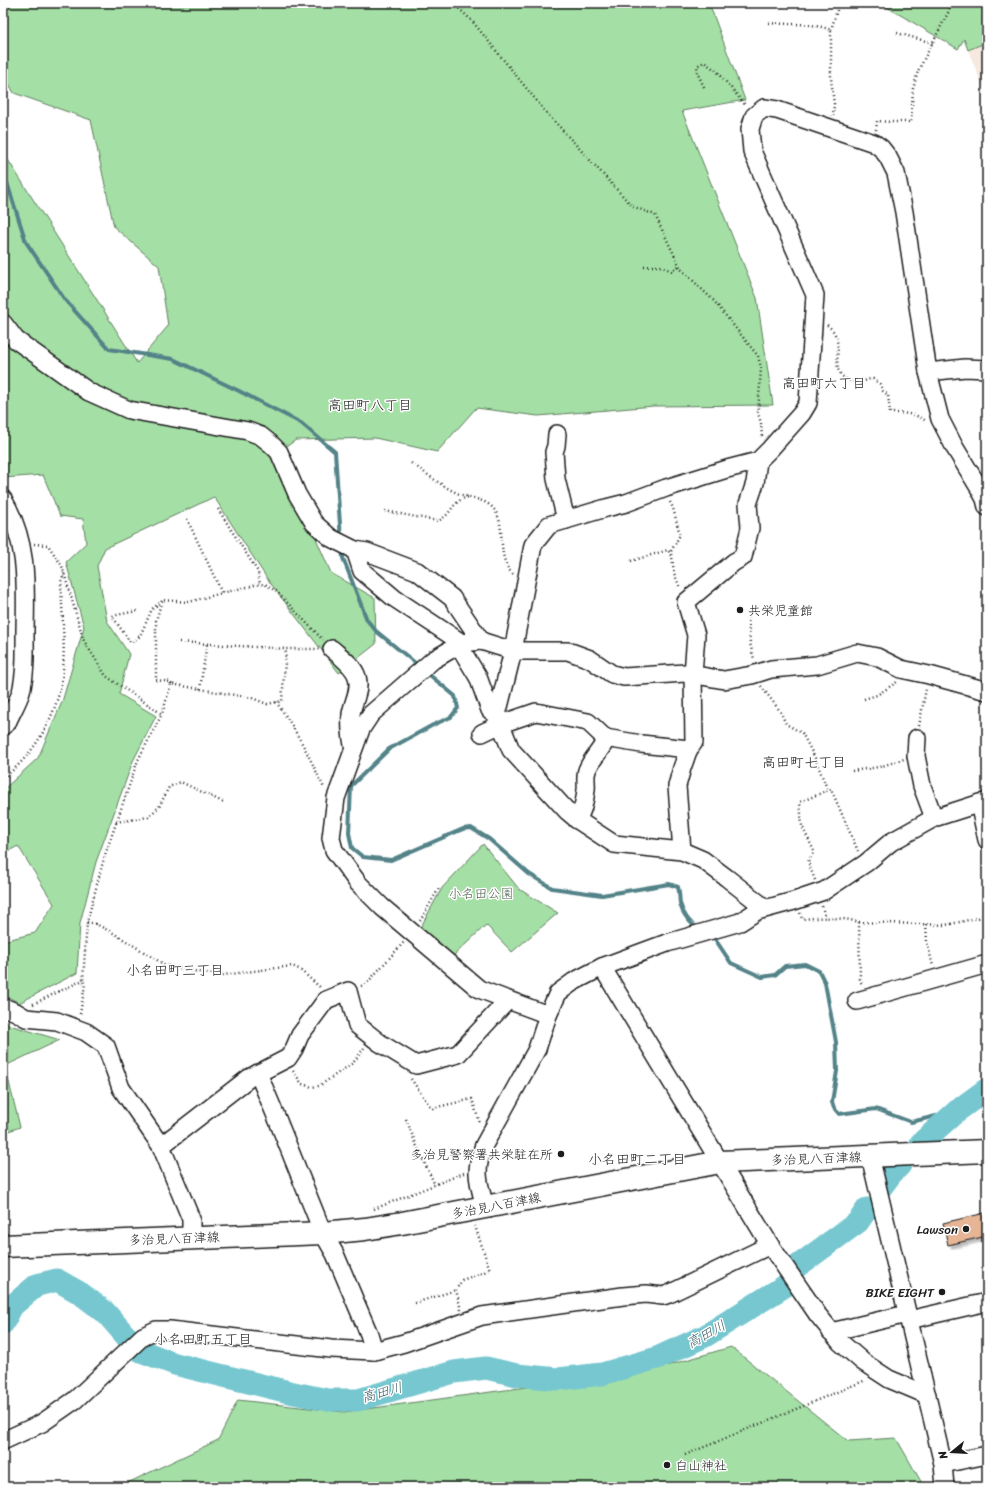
<svg xmlns="http://www.w3.org/2000/svg" width="990" height="1490" viewBox="0 0 990 1490" font-family="Sriracha,'Klee One',sans-serif">
<style>
.built{fill:#f7e9e0}
.green{fill:#a4dfa5;stroke:#607e60}
.lines{fill:none;stroke-linecap:round;stroke-linejoin:round}
.stream{stroke:#538388;stroke-width:4}
.river{stroke:#77c7d0;stroke-width:23}
.building{fill:#e5b596;stroke:#1c1c1c;filter:url(#shadow)}
.minor-casing{stroke:#1c1c1c;stroke-width:20}
.major-casing{stroke:#1c1c1c;stroke-width:25}
.path{stroke:#1c1c1c;stroke-width:2.5;stroke-dasharray:1 3;stroke-linecap:butt}
.minor{stroke:#fff;stroke-width:17}
.major{stroke:#fff;stroke-width:22}
.poi-dot{fill:#1c1c1c;stroke:#fff;stroke-width:1.5}
.labels{text-anchor:middle;stroke-width:3;stroke-linejoin:round;paint-order:stroke}
.poi-label{font-size:13px;fill:#1c1c1c;stroke:#fff;text-anchor:end}
.park-label{font-size:13px;fill:#4c604c;stroke:#fff}
.street-label{font-size:13px;fill:#1c1c1c;stroke:#fff}
.neighbourhood-label{font-size:14px;fill:#1c1c1c;stroke:#fff}
.water-label{font-size:14px;font-style:italic;fill:#406064;stroke:#fff}
</style>
<defs>
<filter id="shadow"><feDropShadow dx="3.5" dy="3.5" stdDeviation="1" flood-color="#0004"/></filter>
</defs>
<rect width="100%" height="100%" fill="#fff"/>
<filter id="ink" filterUnits="userSpaceOnUse"><feTurbulence type="fractalNoise" baseFrequency=".025" numOctaves="2"/><feDisplacementMap in="SourceGraphic" scale="8" xChannelSelector="R" yChannelSelector="G"/><feConvolveMatrix kernelMatrix="1 2 1 2 8 2 1 2 1" color-interpolation-filters="sRGB"/></filter>
<g filter="url(#ink)">
<!-- built -->
<polygon class="built" points="987,42 987,97 968,50"/>
<!-- green -->
<g class="green">
<polygon points="3,3 709,3 745,100 682,111 757,298 773,405 654,406 538,416 476,408 437,452 375,438 296,440 272,456 311,527 331,573 375,598 376,644 339,673 268,580 214,497 105,548 97,566 107,621 129,654 119,694 156,716 133,761 96,862 80,923 77,973 19,1003 3,994 3,941 35,933 54,904 18,846 3,854 3,790 38,758 62,702 84,627 66,562 86,543 83,519 60,516 43,475 3,478 3,152 137,363 168,326 159,266 114,227 91,120 14,93 3,73"/>
<polygon points="880,3 987,3 987,42 968,50 964,39 958,49"/>
<polygon points="483,844 519,889 558,913 512,952 486,925 450,959 418,932 442,888"/>
<polygon points="3,1023 60,1040 5,1066 20,1127 3,1133"/>
<polygon points="731,1347 848,1441 896,1438 923,1485 923,1487 119,1487 218,1440 238,1400 344,1412 652,1370"/>
</g>
<g class="lines">
<!-- stream -->
<g class="stream">
<polyline points="3,170 26,242 65,300 109,349 173,359 239,391 301,423 335,452 341,539"/>
<polyline points="342,549 343,558 367,620 376,631 419,666"/>
<path d="M426 672 455 696 458 708 451 717 433 725 389 749 351 786 349 833 352 848 363 857 391 860 463 829 471 828 489 839 529 874 552 888 602 895 669 884 678 887C680 894 679 897 680 903 682 913 690 924 699 929"/>
<polyline points="710,935 715,939 731,963 762,977 775,975 785,966 805,964 819,971 825,983 836,1042 837,1071 832,1102 834,1108 839,1114 876,1109 911,1122 957,1111"/>
</g>
<!-- river -->
<g class="river">
<polyline points="921,1143 957,1111 987,1089"/>
<polyline points="882,1186 891,1174 900,1165"/>
<polyline points="795,1268 858,1222 867,1209"/>
<polyline points="3,1323 12,1306 37,1285 57,1280 80,1293 105,1312 126,1336 141,1351 175,1364 289,1392 328,1400 358,1400 454,1372 486,1368 517,1375 558,1379 602,1374 657,1358 705,1336 788,1284"/>
</g>
</g>
<!-- building -->
<polygon class="building" points="985,1213 987,1223 987,1236 948,1245 943,1223"/>
<g class="lines">
<!-- minor casing -->
<g class="minor-casing">
<g id="minor">
<polyline points="3,323 16,340 89,392 129,410 248,431 261,436 271,444 279,452 297,494 314,523 331,538 355,550 362,571 394,598 462,643"/>
<polyline points="928,372 965,368 987,369"/>
<polyline points="557,434 556,446 554,452 556,479 566,520"/>
<path d="M3 499C28 541 26 584 25 630 25 651 26 672 21 692 18 702 11 713 7 723L3 726"/>
<polyline points="355,550 367,552 417,571 452,598 481,641"/>
<polyline points="461,644 464,654 478,677 490,710 497,715"/>
<path d="M332 649C340 656 354 666 357 677 361 690 353 701 351 714 350 724 351 735 353 745"/>
<polyline points="482,733 501,724 536,712 588,722 605,738 641,744 689,749"/>
<polyline points="917,738 916,756 922,786 934,818"/>
<polyline points="979,803 987,840"/>
<path d="M577 820C583 811 585 800 586 790 587 782 584 775 588 768 593 757 602 749 607 738"/>
<polyline points="682,851 677,786 682,768 688,751 694,742 693,674 696,635 686,602 734,562 743,557 750,528 748,504 755,483 758,461"/>
<polyline points="765,908 727,878 703,860 682,851 614,844 579,821 567,811 511,750 497,715 513,651 533,545 549,525 606,508 626,503 666,488 727,469 758,461 770,449 802,413 808,403 815,295 752,151 750,129 754,116 764,108 777,110 874,143 881,148 888,157 896,173 904,212 928,372 940,419 955,448 978,486 985,499 987,507"/>
<polyline points="602,967 770,1245 818,1315 840,1342 863,1362 889,1379 927,1395"/>
<polyline points="857,1001 987,964"/>
<polyline points="3,1007 16,1012 26,1018 57,1021 86,1032 106,1046 121,1088 161,1146 191,1219 191,1238"/>
<polyline points="548,1015 479,989 382,907 358,883 334,850 331,838 336,798 361,729 371,714 433,660 462,643 481,641 513,651 568,651 590,659 612,674 624,677 685,673 724,680 752,675 771,669 817,665 857,653 877,657 901,669 929,675 987,691"/>
<polyline points="258,1073 278,1121 323,1233 335,1254 369,1334 374,1351"/>
<polyline points="161,1146 249,1078 288,1058 294,1049 300,1035 326,1000 348,991 357,1025 380,1043 416,1065 458,1054 508,1000"/>
<polyline points="870,1156 943,1464 945,1487"/>
<path d="M485 1207C478 1180 474 1172 484 1145L537 1049 548 1015 558 993 573 982 602 967 667 943 740 922 757 911 794 901 824 891 866 863 891 842 934 818 987 801"/>
<polyline points="909,1320 987,1302"/>
<polyline points="831,1332 907,1314"/>
<polyline points="3,1441 42,1423 75,1400 143,1336 156,1330 170,1330 331,1349 374,1351 404,1343 482,1316 623,1296 646,1294 663,1296 669,1294 770,1245"/>
<polyline points="943,1464 987,1455"/>
</g>
</g>
<!-- major casing -->
<g class="major-casing">
<polyline id="major" points="3,1246 323,1233 365,1229 402,1223 720,1162 987,1151"/>
</g>
<!-- path -->
<g class="path">
<polyline points="453,3 473,22 544,110 632,206 655,215 681,269 714,301 758,356 761,368 758,413 761,423 762,438"/>
<path d="M769 23C790 25 811 22 831 30V78L834 104 833 116"/>
<polyline points="831,30 837,10 838,3"/>
<polyline points="897,33 933,43"/>
<polyline points="704,87 698,74 697,66 704,62 717,71 746,106"/>
<polyline points="876,130 877,121 891,122 911,122 913,89 918,71 953,3"/>
<polyline points="644,266 660,266 672,271 680,265"/>
<path d="M827 325C850 342 825 369 848 380 852 381 857 383 861 382 865 381 868 379 873 379L880 384 883 391 888 395 890 413C904 413 915 413 926 421"/>
<path d="M411 463C426 473 440 485 457 493 468 498 481 498 491 506 509 522 494 557 513 574"/>
<polyline points="670,502 673,508 680,535 670,553"/>
<polyline points="218,509 258,572 260,585"/>
<path d="M385 511 438 521C453 514 451 501 468 497"/>
<polyline points="187,519 222,593"/>
<polyline points="34,544 48,545 62,566 84,641 106,676 162,714 171,684 252,698 267,704 282,701 286,649 319,649"/>
<polyline points="631,561 668,550 672,556 674,573 680,588"/>
<polyline points="137,611 112,616 131,643 140,636 152,609 161,602"/>
<polyline points="748,617 750,643 754,659"/>
<polyline points="179,642 286,649"/>
<polyline points="171,684 171,682 156,680 156,621 162,600 189,602 222,593 255,585 265,584 276,591 323,640"/>
<polyline points="761,686 780,711 786,724 802,733 815,758 828,791"/>
<polyline points="200,689 207,643"/>
<polyline points="864,699 877,695 897,682"/>
<path d="M276 702C296 729 310 758 324 788"/>
<polyline points="919,726 926,689"/>
<polyline points="852,771 879,767 904,759"/>
<path d="M3 778C36 754 59 712 63 671 65 642 62 612 61 582L64 573"/>
<polyline points="116,822 148,817 159,807 169,787 181,782 225,803"/>
<polyline points="815,880 808,862 814,851 802,826 800,802 831,789 858,851"/>
<polyline points="822,906 825,917"/>
<path d="M800 913 802 919C822 917 839 917 859 922L860 979 862 985"/>
<polyline points="420,921 439,888"/>
<polyline points="87,922 96,924 115,934 165,965 203,973 223,975 292,966 299,969 321,988"/>
<polyline points="859,922 946,925 987,916"/>
<polyline points="926,924 927,942 933,966"/>
<polyline points="361,986 366,984 404,942"/>
<polyline points="33,1004 83,980 87,922 104,858 138,760 162,714"/>
<polyline points="80,1014 85,985 83,980"/>
<polyline points="293,1071 302,1084 312,1087 319,1086 353,1063 364,1048"/>
<polyline points="411,1079 429,1105 433,1108 472,1099 480,1124"/>
<polyline points="406,1119 418,1149 435,1185"/>
<polyline points="374,1209 464,1173"/>
<polyline points="415,1303 456,1290"/>
<polyline points="461,1310 456,1290 462,1280 490,1270 475,1226"/>
<polyline points="685,1455 866,1380"/>
</g>
<!-- minor -->
<use href="#minor" class="minor"/>
<!-- major -->
<use href="#major" class="major"/>
</g>
</g>
<!-- markers -->
<g class="poi-dot">
<circle cx="740" cy="610" r="4"/>
<circle cx="561" cy="1154" r="4"/>
<circle cx="966" cy="1229" r="4"/>
<circle cx="942" cy="1292" r="4"/>
<circle cx="667" cy="1465" r="4"/>
</g>
<g class="labels">
<!-- poi labels -->
<g class="poi-label">
<text x="748" y="615" text-anchor="start">共栄児童館</text>
<text x="553" y="1159">多治見警察署共栄駐在所</text>
<text x="958" y="1234">Lawson</text>
<text x="934" y="1297">BIKE EIGHT</text>
<text x="675" y="1470" text-anchor="start">白山神社</text>
</g>
<!-- park labels -->
<g class="park-label">
<text x="481" y="898">小名田公園</text>
</g>
<!-- street labels -->
<g class="street-label">
<text transform="translate(816 1158) rotate(-2)" y="5">多治見八百津線</text>
<text transform="translate(496 1205) rotate(-11)" y="5">多治見八百津線</text>
<text transform="translate(174 1238) rotate(-2)" y="5">多治見八百津線</text>
</g>
<!-- neighbourhood labels -->
<g class="neighbourhood-label">
<text x="824" y="388">高田町六丁目</text>
<text x="370" y="410">高田町八丁目</text>
<text x="804" y="767">高田町七丁目</text>
<text x="175" y="975">小名田町三丁目</text>
<text x="637" y="1164">小名田町二丁目</text>
<text x="203" y="1344">小名田町五丁目</text>
</g>
<!-- water labels -->
<g class="water-label">
<text transform="translate(706 1334) rotate(-29)" y="5">高田川</text>
<text transform="translate(382 1392) rotate(-16)" y="5">高田川</text>
</g>
</g>
<!-- margin -->
<rect width="990" height="1490" fill="none" stroke="#fff" stroke-width="16"/>
<rect x="8" y="8" width="974" height="1474" fill="none" stroke="#1c1c1c" stroke-width="1.5" filter="url(#ink)"/>
<!-- north arrow -->
<g transform="translate(952 1452) rotate(252)" stroke="#ffffff" stroke-width="3" paint-order="stroke">
<path d="M0-3L7 15L0 10L-7 15Z" fill="#1c1c1c"/>
<text y="-6" font-size="11" font-weight="bold" text-anchor="middle" fill="#1c1c1c">N</text>
</g>
</svg>
